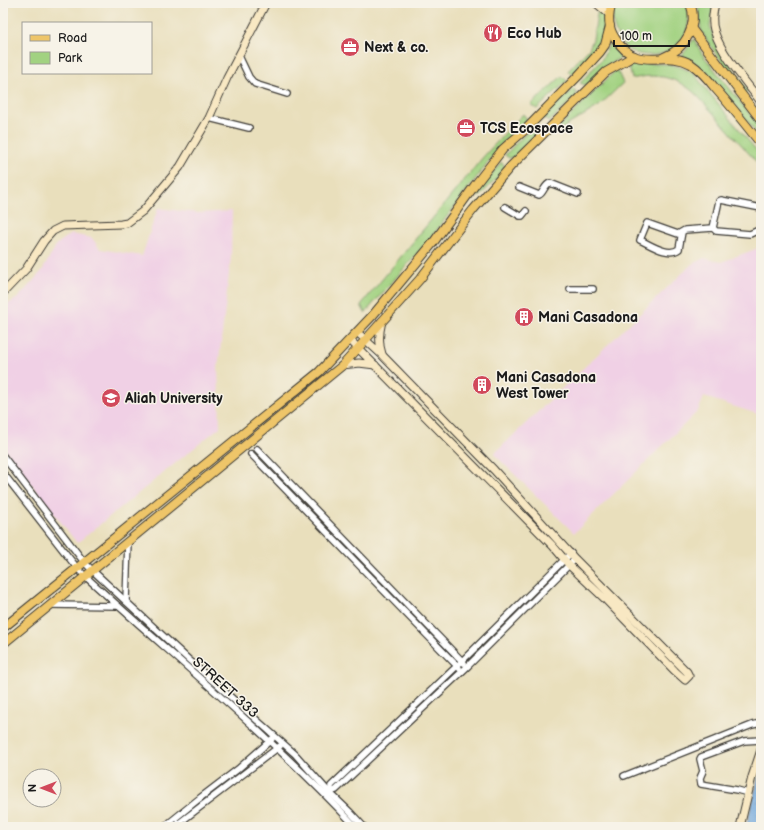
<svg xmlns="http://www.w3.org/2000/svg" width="764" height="830" viewBox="0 0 764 830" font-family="'Balsamiq Sans',sans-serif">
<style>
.built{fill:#f0d0e5}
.green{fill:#a2d281;stroke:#5f774e}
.water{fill:url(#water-ripples);stroke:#44607c}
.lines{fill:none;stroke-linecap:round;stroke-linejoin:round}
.street-casing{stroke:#3b3934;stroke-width:8}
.secondary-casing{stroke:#3b3934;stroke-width:9}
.primary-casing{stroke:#3b3934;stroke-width:10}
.street{stroke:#fff;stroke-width:5.5}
.secondary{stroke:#f8e8c3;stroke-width:7}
.primary{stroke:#eec569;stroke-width:8}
.labels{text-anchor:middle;stroke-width:3;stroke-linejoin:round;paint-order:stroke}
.poi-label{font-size:14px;font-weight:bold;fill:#1c1c1c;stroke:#f7f3e8;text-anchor:start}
.street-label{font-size:14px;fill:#1c1c1c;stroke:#f7f3e8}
</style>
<defs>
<pattern id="water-ripples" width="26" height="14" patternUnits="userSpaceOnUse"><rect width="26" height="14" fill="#6da5dc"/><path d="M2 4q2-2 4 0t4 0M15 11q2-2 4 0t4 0" fill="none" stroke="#5986b2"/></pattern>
</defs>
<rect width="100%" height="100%" fill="#f7f3e8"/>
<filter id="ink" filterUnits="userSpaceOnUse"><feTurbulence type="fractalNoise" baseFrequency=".025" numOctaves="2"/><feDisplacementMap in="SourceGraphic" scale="8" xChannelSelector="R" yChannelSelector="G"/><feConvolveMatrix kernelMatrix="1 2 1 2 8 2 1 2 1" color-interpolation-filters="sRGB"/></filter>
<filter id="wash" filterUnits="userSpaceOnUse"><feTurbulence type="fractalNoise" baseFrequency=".012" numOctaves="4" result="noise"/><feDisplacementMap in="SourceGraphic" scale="16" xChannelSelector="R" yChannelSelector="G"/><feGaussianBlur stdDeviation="0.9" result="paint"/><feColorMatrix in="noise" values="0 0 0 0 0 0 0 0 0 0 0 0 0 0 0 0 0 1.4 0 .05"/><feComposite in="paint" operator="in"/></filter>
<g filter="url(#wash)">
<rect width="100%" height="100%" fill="#e9dfbc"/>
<!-- built -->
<g class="built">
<polygon points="158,208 198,213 232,211 231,257 218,368 220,427 77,543 3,448 3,307 18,298 42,271 57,244 71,234 92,238 100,249 142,256"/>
<polygon points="761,247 761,415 704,397 698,411 574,533 494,454 692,264 704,258 721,262"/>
</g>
<!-- green -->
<g class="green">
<path d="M615 3H686C695 30 679 55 649 55 641 55 633 53 626 48 624 45 621 41 619 38 612 26 611 16 615 3Z"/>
<polygon points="698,3 713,3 710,26 715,42 748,91 745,93 709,44 701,30"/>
<polygon points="598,9 604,14 606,19 605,28 600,46 572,75 568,71 589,49 593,39"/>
<path d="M694 39 702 54 761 128V139C743 116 709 66 682 56Z"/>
<polygon points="611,41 616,47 625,55 623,57 612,62 588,84 585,85 580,83 602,59"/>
<path d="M640 64C662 64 675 62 694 74L761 156V167C745 149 729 131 714 114 705 105 696 92 685 86 668 75 651 74 632 79L629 66Z"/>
<polygon points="617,70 623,83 599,106 551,135 614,72"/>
<polygon points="562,76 567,81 537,109 531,105"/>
<polygon points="574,89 577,95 549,122 542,117"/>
<polygon points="523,114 527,119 504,141 430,239 365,313 361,305 484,156"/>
<polygon points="534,125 540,132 514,157 509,158 505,155"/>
<polygon points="501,162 506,168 479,197 476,194"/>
</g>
<!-- water -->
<polygon class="water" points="761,767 761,827 746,827"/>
</g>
<g filter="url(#ink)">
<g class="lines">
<!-- street casing -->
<g class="street-casing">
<g id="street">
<polyline points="239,56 249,77 255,84 287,94"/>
<polyline points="209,118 249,128"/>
<path d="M519 187 539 195C544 193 544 185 550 183L578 194"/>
<polyline points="505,207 520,216 522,216 526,211"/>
<polyline points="713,228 716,231 750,234 761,229"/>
<path d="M682 232 679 249C668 257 651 245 640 240L647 223 678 234 685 230 713 228 719 201 721 200 761 208"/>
<polyline points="570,289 593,289"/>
<polyline points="257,449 464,663"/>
<polyline points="251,454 459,668"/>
<polyline points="3,456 84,562 92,570 188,659 295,754 327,790 350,812 364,827"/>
<path d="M3 473 77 568 85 576C176 659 272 737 356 827"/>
<polyline points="126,601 128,541"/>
<polyline points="50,605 118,606"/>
<polyline points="624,776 752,725 761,723"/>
<polyline points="331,792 331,786 457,666 571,553"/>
<polyline points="748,793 737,790 701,784 700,778 703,771 700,759 701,757 744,741 761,740"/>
<polyline points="329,794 331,792 336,790 468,666 575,559"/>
<polyline points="164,827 200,798 238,769 272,739"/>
<polyline points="174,827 280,746"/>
</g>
</g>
<!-- secondary casing -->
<g class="secondary-casing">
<g id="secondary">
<polyline points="596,3 609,14"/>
<path d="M715 3C713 13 711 23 715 33 722 55 747 83 761 102"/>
<polyline points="3,293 26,269 44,241 53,231 63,226 121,224 127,223 143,211 180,167 209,118 227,78 266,3"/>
<polyline points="350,340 553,546 569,565 606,600 675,671 685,680 689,676 687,672 575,559 494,470 382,355 357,332"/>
<path d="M382 354C378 343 379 333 382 321"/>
<polyline points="343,365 359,363 375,365"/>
<polyline points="740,827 752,777 761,750"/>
</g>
</g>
<!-- primary casing -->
<g class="primary-casing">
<g id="primary">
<path d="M612 3C608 15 608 28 615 38 638 75 664 48 691 64 700 70 708 79 715 88 731 106 746 125 761 144"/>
<polyline points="691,28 761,120"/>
<path d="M664 57C685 49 699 26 690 3"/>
<polyline points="3,628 319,372 373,315 433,243 475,185 503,149 525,130 578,76 600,52 605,45 610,26"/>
<polyline points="3,644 343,365 420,279 473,210 511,166 606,72 634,56"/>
</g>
</g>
<!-- street -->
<use href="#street" class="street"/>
<!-- secondary -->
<use href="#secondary" class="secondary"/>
<!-- primary -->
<use href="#primary" class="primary"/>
</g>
</g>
<!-- icons -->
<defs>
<g id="restaurant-disc" transform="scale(1)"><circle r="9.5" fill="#d1495b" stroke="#f7f3e8"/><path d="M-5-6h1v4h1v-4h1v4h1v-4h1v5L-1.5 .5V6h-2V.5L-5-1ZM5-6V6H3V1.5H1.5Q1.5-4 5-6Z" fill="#fff"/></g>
<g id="office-disc" transform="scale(1)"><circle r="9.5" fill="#d1495b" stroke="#f7f3e8"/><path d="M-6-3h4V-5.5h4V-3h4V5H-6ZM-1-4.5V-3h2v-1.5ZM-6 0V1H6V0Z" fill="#fff"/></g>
<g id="building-disc" transform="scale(1)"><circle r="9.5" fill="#d1495b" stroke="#f7f3e8"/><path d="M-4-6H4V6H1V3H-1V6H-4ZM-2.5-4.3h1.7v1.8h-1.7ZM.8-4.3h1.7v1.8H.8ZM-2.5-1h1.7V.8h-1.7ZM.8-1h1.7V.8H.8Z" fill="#fff"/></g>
<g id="university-disc" transform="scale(1)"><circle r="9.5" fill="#d1495b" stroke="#f7f3e8"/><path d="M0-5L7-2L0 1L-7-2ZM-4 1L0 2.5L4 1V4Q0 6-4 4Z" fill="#fff"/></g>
</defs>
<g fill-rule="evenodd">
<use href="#restaurant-disc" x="493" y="33"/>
<use href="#office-disc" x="350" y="47"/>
<use href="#office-disc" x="466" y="128"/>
<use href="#building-disc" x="524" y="317"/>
<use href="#building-disc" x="482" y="385"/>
<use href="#university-disc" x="111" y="398"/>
</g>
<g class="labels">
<!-- poi labels -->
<g class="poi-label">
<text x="507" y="38">Eco Hub</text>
<text x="364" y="52">Next &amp; co.</text>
<text x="480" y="133">TCS Ecospace</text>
<text x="538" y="322">Mani Casadona</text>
<text x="496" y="382">Mani Casadona<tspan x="496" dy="16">West Tower</tspan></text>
<text x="125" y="403">Aliah University</text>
</g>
<!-- street labels -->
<g class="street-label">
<text transform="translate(226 687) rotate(42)" y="5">STREET 333</text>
</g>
</g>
<!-- margin -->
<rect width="764" height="830" fill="none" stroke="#f7f3e8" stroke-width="16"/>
<!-- legend -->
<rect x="22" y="22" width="130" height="52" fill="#f7f3e8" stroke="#9f9d96"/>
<rect x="30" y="35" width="20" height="6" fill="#eec569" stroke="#9f9d96"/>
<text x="58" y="42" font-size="12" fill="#1c1c1c">Road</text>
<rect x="30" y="52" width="20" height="12" fill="#a2d281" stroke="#9f9d96"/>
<text x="58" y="62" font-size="12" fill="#1c1c1c">Park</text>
<!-- north arrow -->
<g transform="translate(42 788) rotate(270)"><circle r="19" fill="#f7f3e8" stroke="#9f9d96"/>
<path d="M0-3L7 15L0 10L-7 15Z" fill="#d1495b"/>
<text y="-6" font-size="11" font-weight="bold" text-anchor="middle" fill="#1c1c1c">N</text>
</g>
<!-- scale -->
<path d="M614 40v6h75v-6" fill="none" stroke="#1c1c1c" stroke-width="2"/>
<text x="620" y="40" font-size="12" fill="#1c1c1c" stroke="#f7f3e8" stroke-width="3" paint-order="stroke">100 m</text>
</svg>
